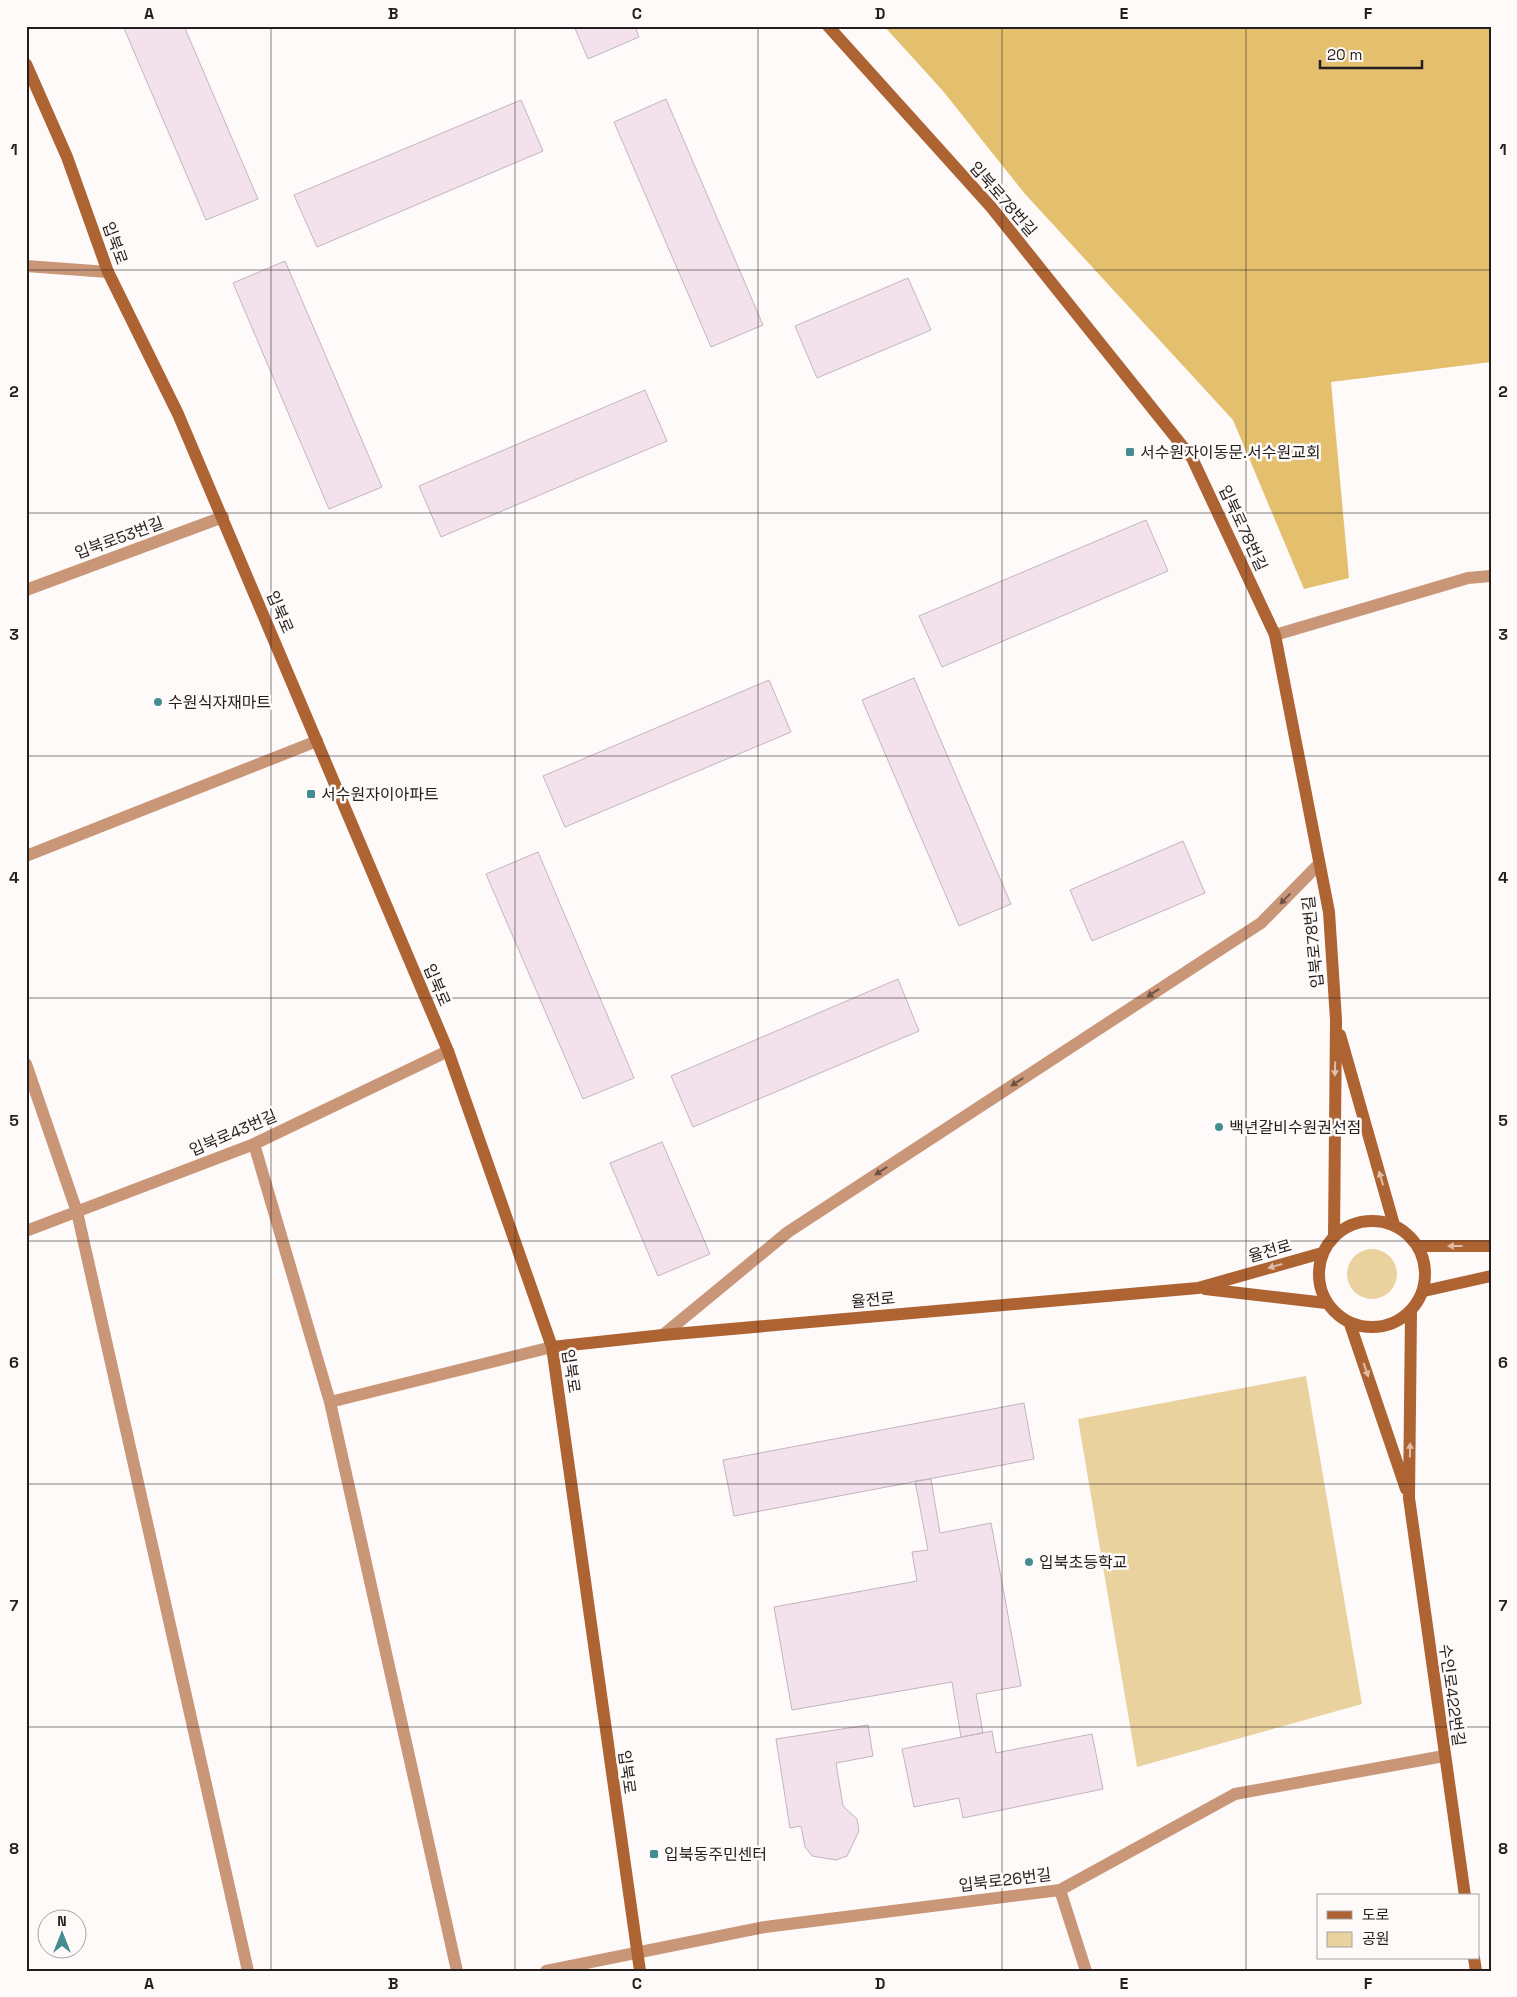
<svg xmlns="http://www.w3.org/2000/svg" width="1517" height="1997" viewBox="0 0 1517 1997" font-family="'Space Grotesk','Noto Sans KR',sans-serif">
<style>
.green{fill:#ead29f}
.forest{fill:#e4bf6d}
.building{fill:#f3e2ec;stroke:#c4b4bd}
.lines{fill:none;stroke-linecap:round;stroke-linejoin:round}
.lane{stroke:#ca9678;stroke-width:12}
.street{stroke:#ca9678;stroke-width:12}
.secondary{stroke:#ae6333;stroke-width:12}
.oneway{fill:#6f5446}
.oneway2{fill:#debeaa}
.grid{fill:none;stroke:#251e1e;stroke-width:1;stroke-opacity:0.55}
.poi-dot{fill:#458c92;stroke:#fefafa;stroke-width:2}
.labels{text-anchor:middle;dominant-baseline:central;stroke-width:5;stroke-linejoin:round;paint-order:stroke}
.street-label{font-size:16px;fill:#251e1e;stroke:#fefafa}
.poi-label{font-size:16px;fill:#251e1e;stroke:#fefafa;text-anchor:start}
.neatline{fill:none;stroke:#251e1e;stroke-width:2}
.grid-label{font-size:16px;text-anchor:middle;font-weight:bold;fill:#251e1e}
</style>
<rect width="100%" height="100%" fill="#fefafa"/>
<path class="green" d="M1347 1274a25 25 0 1 1 50 0a25 25 0 1 1-50 0Z
M1306,1376L1362,1704L1137,1767L1078,1419Z"/>
<path class="forest" d="M884,26H1491V362L1331,382L1349,578L1304,589L1233,420L1025,194L943,91Z"/>
<path class="building" d="M123,26H184L258,199L206,220Z
M574,26H635L639,37L588,59Z
M666,99L763,325L711,347L614,122Z
M521,100L543,151L317,247L294,195Z
M285,261L382,487L329,509L233,283Z
M908,278L931,330L817,378L795,326Z
M645,390L667,441L441,537L419,486Z
M1146,520L1168,571L942,667L919,616Z
M914,678L1011,904L959,926L862,700Z
M769,680L791,732L565,827L543,776Z
M1183,841L1205,893L1092,941L1070,890Z
M538,852L634,1078L583,1099L486,874Z
M898,979L919,1031L693,1127L671,1076Z
M662,1142L710,1254L658,1276L610,1163Z
M1024,1403L1034,1459L734,1516L723,1460Z
M931,1479L940,1533L991,1523L1021,1686L976,1694L983,1733L961,1737L952,1682L792,1710L774,1607L917,1581L912,1552L928,1550L915,1481Z
M868,1725L873,1756L836,1763L843,1806L857,1819L859,1831L847,1856L836,1860L812,1856L805,1847L801,1826L790,1828L776,1739Z
M992,1731L996,1753L1092,1734L1103,1789L963,1818L959,1798L914,1807L902,1749Z"/>
<g class="lines">
<path class="lane" d="M1275,635L1468,578L1491,576"/>
<path class="street" d="M26,266L108,272
M26,590L223,517
M26,856L317,741
M26,1064L77,1212L248,1971
M254,1144L330,1402L457,1971
M26,1231L254,1144L448,1051
M663,1335L788,1232L1261,923L1319,864
M330,1402L552,1347
M1060,1890L1086,1971
M546,1971L765,1927L1060,1890L1235,1794L1444,1756"/>
<path class="secondary" d="M828,26L991,207L1192,458L1275,635L1329,912L1336,1020L1334,1236
M26,64L67,157L108,272L178,414L448,1051L552,1347L640,1971
M1340,1035L1394,1225
M1319 1274a53 53 0 1 1 106 0a53 53 0 1 1-106 0Z
M1419,1246H1491
M1205,1289L1326,1303
M1424,1291L1491,1276
M1411,1312L1409,1498L1465,1896
M1350,1324L1406,1489
M552,1347L663,1335L1198,1288L1322,1253
M1474,1958L1476,1971"/>
</g>
<defs><path id="oneway-solid" d="M-6-.8H1V-3.2L6.5 0L1 3.2V.8H-6Z" transform="scale(1.25)"/></defs>
<g class="oneway">
<use href="#oneway-solid" transform="translate(1285 899) rotate(134)"/>
<use href="#oneway-solid" transform="translate(1153 993) rotate(147)"/>
<use href="#oneway-solid" transform="translate(1017 1082) rotate(147)"/>
<use href="#oneway-solid" transform="translate(881 1171) rotate(147)"/>
</g>
<g class="oneway2">
<use href="#oneway-solid" transform="translate(1335 1069) rotate(91)"/>
<use href="#oneway-solid" transform="translate(1381 1178) rotate(-106)"/>
<use href="#oneway-solid" transform="translate(1455 1246) rotate(-180)"/>
<use href="#oneway-solid" transform="translate(1275 1266) rotate(164)"/>
<use href="#oneway-solid" transform="translate(1366 1370) rotate(71)"/>
<use href="#oneway-solid" transform="translate(1410 1450) rotate(-89)"/>
</g>
<path class="grid" d="M271,26V1971M515,26V1971M758,26V1971M1002,26V1971M1246,26V1971M26,270H1491M26,513H1491M26,756H1491M26,998H1491M26,1241H1491M26,1484H1491M26,1727H1491"/>
<g class="poi-dot">
<rect x="1125" y="447" width="10" height="10" rx="2.5"/>
<circle cx="158" cy="702" r="5"/>
<rect x="306" y="789" width="10" height="10" rx="2.5"/>
<circle cx="1219" cy="1127" r="5"/>
<circle cx="1029" cy="1562" r="5"/>
<rect x="649" y="1849" width="10" height="10" rx="2.5"/>
</g>
<g class="labels">
<g class="street-label">
<text transform="translate(1003 199) rotate(49)">입북로78번길</text>
<text transform="translate(115 243) rotate(70)">입북로</text>
<text transform="translate(1243 528) rotate(65)">입북로78번길</text>
<text transform="translate(119 538) rotate(-20)">입북로53번길</text>
<text transform="translate(280 612) rotate(67)">입북로</text>
<text transform="translate(1313 942) rotate(-96)">입북로78번길</text>
<text transform="translate(437 985) rotate(67)">입북로</text>
<text transform="translate(233 1133) rotate(-23)">입북로43번길</text>
<text transform="translate(1270 1251) rotate(-16)">율전로</text>
<text transform="translate(873 1300) rotate(-5)">율전로</text>
<text transform="translate(571 1371) rotate(81)">입북로</text>
<text transform="translate(1452 1695) rotate(82)">수인로422번길</text>
<text transform="translate(627 1772) rotate(82)">입북로</text>
<text transform="translate(1005 1880) rotate(-7)">입북로26번길</text>
</g>
<g class="poi-label">
<text x="1140" y="452">서수원자이동문.서수원교회</text>
<text x="168" y="702">수원식자재마트</text>
<text x="321" y="794">서수원자이아파트</text>
<text x="1229" y="1127">백년갈비수원권선점</text>
<text x="1039" y="1562">입북초등학교</text>
<text x="664" y="1854">입북동주민센터</text>
</g>
</g>
<rect width="1517" height="1997" fill="none" stroke="#fefafa" stroke-width="55"/>
<rect x="1317" y="1894" width="162" height="65" fill="#fefafa" stroke="#a7a2a2"/>
<rect x="1327" y="1911" width="25" height="8" fill="#ae6333" stroke="#a7a2a2"/>
<text x="1362" y="1920" font-size="15" fill="#251e1e">도로</text>
<rect x="1327" y="1932" width="25" height="15" fill="#ead29f" stroke="#a7a2a2"/>
<text x="1362" y="1944" font-size="15" fill="#251e1e">공원</text>
<g transform="translate(62 1934)"><circle r="24" fill="#fefafa" stroke="#a7a2a2"/>
<path d="M0-4L9 19L0 12L-9 19Z" fill="#458c92"/>
<text y="-8" font-size="14" font-weight="bold" text-anchor="middle" fill="#251e1e">N</text>
</g>
<path d="M1320 60v8h102v-8" fill="none" stroke="#251e1e" stroke-width="2.5"/>
<text x="1327" y="60" font-size="15" fill="#251e1e" stroke="#fefafa" stroke-width="4" paint-order="stroke">20 m</text>
<rect x="28" y="28" width="1462" height="1942" class="neatline"/>
<g class="grid-label">
<text x="149" y="19">A</text>
<text x="393" y="19">B</text>
<text x="637" y="19">C</text>
<text x="880" y="19">D</text>
<text x="1124" y="19">E</text>
<text x="1368" y="19">F</text>
<text x="14" y="155">1</text>
<text x="1503" y="155">1</text>
<text x="14" y="397">2</text>
<text x="1503" y="397">2</text>
<text x="14" y="640">3</text>
<text x="1503" y="640">3</text>
<text x="14" y="883">4</text>
<text x="1503" y="883">4</text>
<text x="14" y="1126">5</text>
<text x="1503" y="1126">5</text>
<text x="14" y="1368">6</text>
<text x="1503" y="1368">6</text>
<text x="14" y="1611">7</text>
<text x="1503" y="1611">7</text>
<text x="14" y="1854">8</text>
<text x="1503" y="1854">8</text>
<text x="149" y="1989">A</text>
<text x="393" y="1989">B</text>
<text x="637" y="1989">C</text>
<text x="880" y="1989">D</text>
<text x="1124" y="1989">E</text>
<text x="1368" y="1989">F</text>
</g>
</svg>
